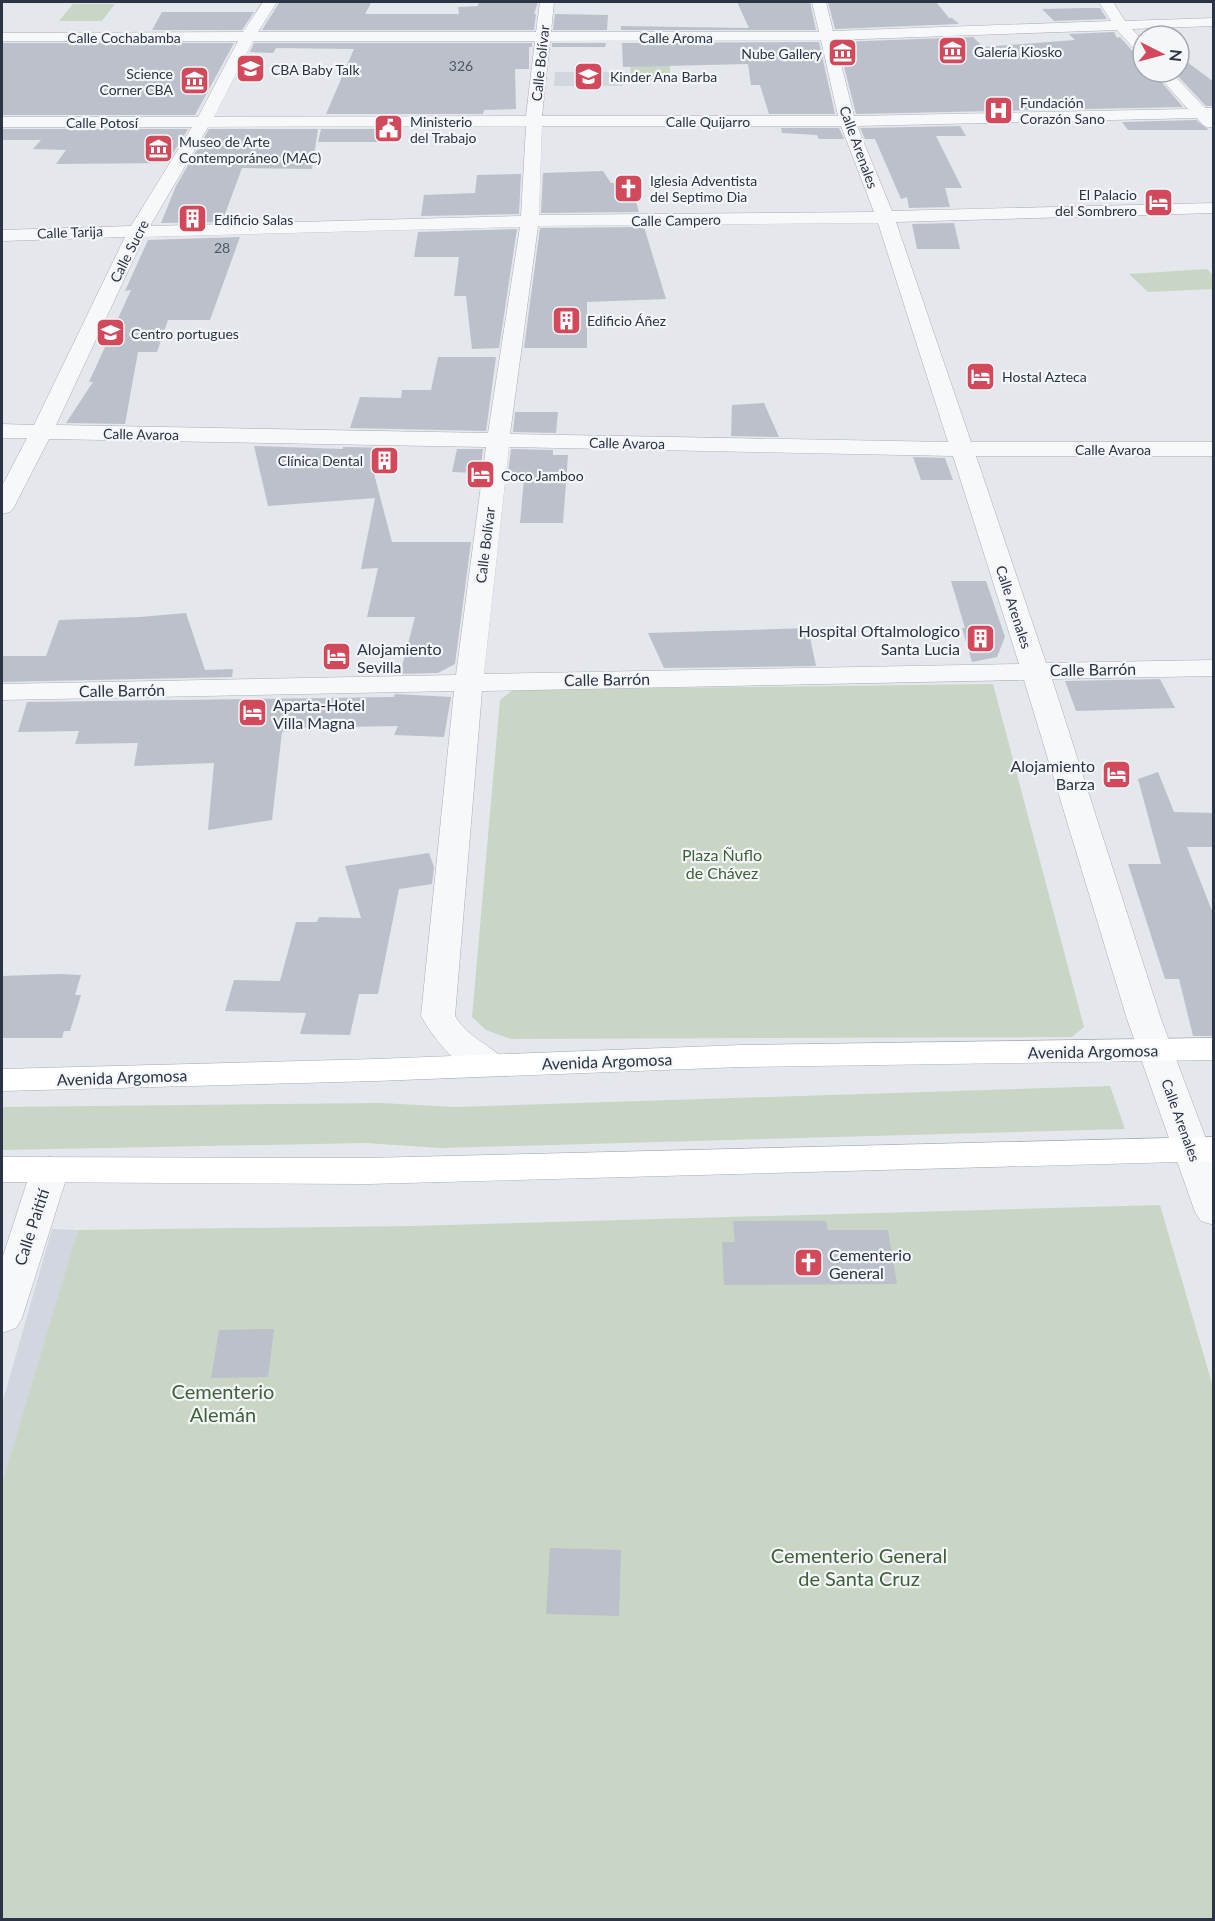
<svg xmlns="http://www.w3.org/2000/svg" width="1215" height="1921" viewBox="0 0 1215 1921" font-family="Lato,sans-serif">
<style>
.built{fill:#d2d6de}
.green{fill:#c9d6c5}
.building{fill:#bbc0ca}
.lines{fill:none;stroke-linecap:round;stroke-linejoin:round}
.minor-casing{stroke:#a9aeb7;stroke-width:1}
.major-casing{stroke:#a3abb8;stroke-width:1}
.minor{fill:#f7f8fa;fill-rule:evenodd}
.major{fill:#fff;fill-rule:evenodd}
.labels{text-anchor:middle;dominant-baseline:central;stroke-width:4.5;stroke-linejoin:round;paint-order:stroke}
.far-street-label{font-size:14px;fill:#2b3445;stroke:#f4f6f9}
.far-poi-label{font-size:14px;fill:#2b3445;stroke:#f4f6f9;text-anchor:start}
.number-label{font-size:14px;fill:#4f5766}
.poi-label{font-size:16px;fill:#2b3445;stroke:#f4f6f9;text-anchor:start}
.street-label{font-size:16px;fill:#2b3445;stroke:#f4f6f9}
.park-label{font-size:16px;fill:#3f6138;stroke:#f4f6f9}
.near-park-label{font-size:20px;fill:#3f6138;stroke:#f4f6f9}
</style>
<rect width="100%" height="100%" fill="#e4e7ec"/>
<path class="built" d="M555,72H623V86H554Z
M52,1229L78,1230L2,1506V1404Z"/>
<path class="green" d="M73,4H115L102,21H59Z
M631,57L670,58V81H630Z
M1207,269L1213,275V289L1148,292L1129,274Z
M993,684L1084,1027L1072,1037L511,1039L486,1030L472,1017L500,700L513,690Z
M1110,1086L1125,1129L441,1148L365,1143L2,1150V1107L382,1103L454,1107Z
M1160,1205L1213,1387V1919L2,1920V1484L78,1230L412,1226Z"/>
<path class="building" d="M479,2H538L534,14H536L534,30H262L279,3H371L365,14H459L458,7L478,6Z
M737,2H810L816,30H621V26L749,28Z
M828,2H936L949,18H952L959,24L835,29Z
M1084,8H1100L1107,19L1054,21L1042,9Z
M162,12H254L242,30H152Z
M555,14L608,15L607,30H553Z
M1114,32L1117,38L1120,37L1136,55L1143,56V72H1153L1183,107L856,114L838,42L973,37L983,47L1075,40L1069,34Z
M819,42L835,114H769L760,85H751L748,64L623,67L622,43Z
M2,43H234L195,115H2Z
M254,43H532V47H529V69H515L516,109L484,110L483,114H326L354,49L276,48L273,53L250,52Z
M552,43H606L605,47H552Z
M1179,56L1214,82V106H1206L1174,72H1179Z
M1196,120L1209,130H1128L1122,122Z
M960,126L966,136H936L962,188H945L950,207L909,208L907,197L901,199L875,139H865L860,128Z
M781,128H839L844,139H819L817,135L782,133Z
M2,129H188L167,163L56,164L66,150L33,149L41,140H2Z
M209,129H318L312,169L242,168L222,222L161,223L176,186Z
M321,129H403L400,142H318Z
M603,171L611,183L630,182L639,212L541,213L543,173Z
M521,174L519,214L421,216L424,195L475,193L477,175Z
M954,223L960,249H917L912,224Z
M644,227L666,299L587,302V348H524L540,228Z
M517,229L499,348L472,349L466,296H454L459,257H414L418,232Z
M240,237L210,320H168L157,352H138L125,424L66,423L93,382H89L131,290L125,291L148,240Z
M438,357H496L486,431L350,428L360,397L401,398L402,390H431Z
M764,403L779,437L731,436L732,405Z
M515,412H558L556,433L513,432Z
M254,446L343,449V447L396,448L393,470H373L392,542H471L455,664L438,673L400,674L415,617H367L378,568L361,569L375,498L268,506Z
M457,449H483L480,473L452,472Z
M511,449L553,450V455H568L563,523H520L524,479H520L521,473H508Z
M913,457L945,458L953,480H921Z
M951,581H986L1005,637L997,657L972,662L962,628H965Z
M186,613L205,670L233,669L232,677L2,682V656H46L59,620L140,617Z
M808,628L816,666L664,668L648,633Z
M1160,679L1175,708L1076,711L1065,681Z
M395,694L451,697L444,737L394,735L398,726L289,728L288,731L282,732L272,820L208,830L214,763L134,766L138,743L75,744L79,731L18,732L27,702L394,697Z
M1158,772L1174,812L1214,813V847H1187L1214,916V1036H1193L1179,979H1165L1128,864H1161L1138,779Z
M429,853L434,867L432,884L399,889L378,994H359L350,1035L300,1034L306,1013L225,1011L234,980L280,981L296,922H317L319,917L361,918L345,866Z
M58,974L81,975L75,995H81L70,1031H64L62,1038H2V976Z
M733,1221H826L828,1230H888L897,1284L724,1285L722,1242H735Z
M274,1329L268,1377L211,1378L219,1330Z
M550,1548L621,1550L619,1616L546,1614Z"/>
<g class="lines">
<defs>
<path id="minor" d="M263,2H277L258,32H536L540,2H554L551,32H819L812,2H826L833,31L1111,21L1099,2H1113L1125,21L1214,18V26L1132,29L1143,41V54L1138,53L1117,30L835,40L854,116L1188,109L1155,72H1171L1205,108H1214V127C1205,129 1202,124 1197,118L857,126L892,211L1214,203V213L896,222L971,442H1214V456H976L1046,663L1214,660V676L1052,679L1161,1019L1214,1160V1225L1201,1221L1195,1212L1127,1019L1024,680L482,691L455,1016C470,1041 497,1047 510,1066L504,1074C468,1084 437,1044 421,1016L454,691L2,700V684L456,675L486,447L49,439L14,507L10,512L2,514V486L27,438H2V424L34,425L125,237L2,241V230L131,226L192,127H2V117H198L238,41H2V33L243,32ZM821,40L838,116H542L550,41ZM253,41H535L526,116L214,117ZM526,126L521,216L150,226L208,127ZM542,126H841L874,212L539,215ZM878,223L948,442L510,434L538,226ZM520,227L488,433L56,425L144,237ZM509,447L953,456L1019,664L484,674Z
M50,1157L63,1161L69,1170L22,1318L16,1328L2,1333V1259L31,1170L37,1161Z"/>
<path id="major" d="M1214,1038V1060L741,1067L376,1081L2,1091V1069L376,1059L741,1045Z
M1214,1137V1161L368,1184L2,1182V1157L368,1158Z"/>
</defs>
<use href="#minor" class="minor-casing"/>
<use href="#major" class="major-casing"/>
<use href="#minor" class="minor"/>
<use href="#major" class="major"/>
</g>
<defs>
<symbol id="museum-square" viewBox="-11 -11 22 22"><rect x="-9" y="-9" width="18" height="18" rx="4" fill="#d1495b" stroke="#f4f6f9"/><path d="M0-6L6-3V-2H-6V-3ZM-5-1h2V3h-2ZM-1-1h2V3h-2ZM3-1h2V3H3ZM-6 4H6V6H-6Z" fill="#fff"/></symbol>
<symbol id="university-square" viewBox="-11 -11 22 22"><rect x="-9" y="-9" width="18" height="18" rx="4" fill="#d1495b" stroke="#f4f6f9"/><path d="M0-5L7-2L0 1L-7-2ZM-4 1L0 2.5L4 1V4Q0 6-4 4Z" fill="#fff"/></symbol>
<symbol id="school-square" viewBox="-11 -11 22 22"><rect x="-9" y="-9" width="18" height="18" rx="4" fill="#d1495b" stroke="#f4f6f9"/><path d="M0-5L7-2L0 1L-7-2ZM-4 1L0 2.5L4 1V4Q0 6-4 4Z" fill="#fff"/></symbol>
<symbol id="hospital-square" viewBox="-11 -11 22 22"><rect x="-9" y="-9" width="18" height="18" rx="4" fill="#d1495b" stroke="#f4f6f9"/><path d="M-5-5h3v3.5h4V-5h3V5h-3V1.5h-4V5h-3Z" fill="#fff"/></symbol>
<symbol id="civic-square" viewBox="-11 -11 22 22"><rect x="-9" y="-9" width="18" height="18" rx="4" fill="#d1495b" stroke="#f4f6f9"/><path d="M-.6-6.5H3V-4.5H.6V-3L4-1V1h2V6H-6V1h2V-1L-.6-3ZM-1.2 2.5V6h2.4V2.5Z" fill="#fff"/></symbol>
<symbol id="church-square" viewBox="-11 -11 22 22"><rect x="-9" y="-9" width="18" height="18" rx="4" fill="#d1495b" stroke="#f4f6f9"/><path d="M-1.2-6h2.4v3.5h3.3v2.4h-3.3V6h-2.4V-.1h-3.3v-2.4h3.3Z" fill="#fff"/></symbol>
<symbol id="hotel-square" viewBox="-11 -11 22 22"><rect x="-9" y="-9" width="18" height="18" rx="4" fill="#d1495b" stroke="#f4f6f9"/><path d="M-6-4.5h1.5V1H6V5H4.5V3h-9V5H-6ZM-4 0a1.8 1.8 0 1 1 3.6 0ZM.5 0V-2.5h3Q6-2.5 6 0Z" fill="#fff"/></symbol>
<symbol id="building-square" viewBox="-11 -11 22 22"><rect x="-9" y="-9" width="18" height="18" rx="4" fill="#d1495b" stroke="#f4f6f9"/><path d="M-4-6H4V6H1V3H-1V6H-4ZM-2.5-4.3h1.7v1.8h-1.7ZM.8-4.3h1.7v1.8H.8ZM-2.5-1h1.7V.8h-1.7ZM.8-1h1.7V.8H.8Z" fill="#fff"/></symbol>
</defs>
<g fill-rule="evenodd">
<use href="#museum-square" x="936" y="34" width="33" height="33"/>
<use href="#museum-square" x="826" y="36" width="33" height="33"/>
<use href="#university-square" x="234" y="52" width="33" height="33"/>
<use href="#school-square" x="572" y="60" width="33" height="33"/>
<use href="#museum-square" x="178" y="64" width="33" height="33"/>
<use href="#hospital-square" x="982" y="94" width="33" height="33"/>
<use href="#civic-square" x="372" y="112" width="33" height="33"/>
<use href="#museum-square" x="142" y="132" width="33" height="33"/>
<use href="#church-square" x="612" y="172" width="33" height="33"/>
<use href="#hotel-square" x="1142" y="186" width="33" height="33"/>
<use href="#building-square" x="176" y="202" width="33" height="33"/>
<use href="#building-square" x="550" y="304" width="33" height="33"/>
<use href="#school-square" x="94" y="316" width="33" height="33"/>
<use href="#hotel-square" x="964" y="360" width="33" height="33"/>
<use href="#building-square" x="368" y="444" width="33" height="33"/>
<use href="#hotel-square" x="464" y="458" width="33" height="33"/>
<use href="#building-square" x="964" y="622" width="33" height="33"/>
<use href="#hotel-square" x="320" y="640" width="33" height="33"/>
<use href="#hotel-square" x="236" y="696" width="33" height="33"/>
<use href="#hotel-square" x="1100" y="758" width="33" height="33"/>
<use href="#church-square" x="792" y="1246" width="33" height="33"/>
</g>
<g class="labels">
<g class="far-street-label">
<text x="124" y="37">Calle Cochabamba</text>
<text x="676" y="37">Calle Aroma</text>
<text transform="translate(540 63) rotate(-84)">Calle Bolívar</text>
<text x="708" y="121">Calle Quijarro</text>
<text x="102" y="122">Calle Potosí</text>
<text transform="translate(859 147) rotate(70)">Calle Arenales</text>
<text transform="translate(676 220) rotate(-1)">Calle Campero</text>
<text transform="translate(70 232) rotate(-2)">Calle Tarija</text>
<text transform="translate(129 251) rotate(-63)">Calle Sucre</text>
<text transform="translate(141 434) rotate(1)">Calle Avaroa</text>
<text transform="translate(627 443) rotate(1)">Calle Avaroa</text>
<text x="1113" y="449">Calle Avaroa</text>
<text transform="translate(485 545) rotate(-83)">Calle Bolívar</text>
<text transform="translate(1014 607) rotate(72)">Calle Arenales</text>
<text transform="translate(1181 1120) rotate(70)">Calle Arenales</text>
</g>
<g class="far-poi-label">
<text x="974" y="51">Galería Kiosko</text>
<text x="822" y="53" text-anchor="end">Nube Gallery</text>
<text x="271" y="69">CBA Baby Talk</text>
<text x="173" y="73" text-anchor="end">Science<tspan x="173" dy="16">Corner CBA</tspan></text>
<text x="610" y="76">Kinder Ana Barba</text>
<text x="1020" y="102">Fundación<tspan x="1020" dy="16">Corazón Sano</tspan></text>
<text x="410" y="121">Ministerio<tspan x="410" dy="16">del Trabajo</tspan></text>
<text x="179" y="141">Museo de Arte<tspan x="179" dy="16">Contemporáneo (MAC)</tspan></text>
<text x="650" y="180">Iglesia Adventista<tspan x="650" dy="16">del Septimo Dia</tspan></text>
<text x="1137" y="194" text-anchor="end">El Palacio<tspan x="1137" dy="16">del Sombrero</tspan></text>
<text x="214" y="219">Edificio Salas</text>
<text x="587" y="320">Edificio Áñez</text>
<text x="131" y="333">Centro portugues</text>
<text x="1002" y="376">Hostal Azteca</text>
<text x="363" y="460" text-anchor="end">Clínica Dental</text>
<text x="501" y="475">Coco Jamboo</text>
</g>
<g class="number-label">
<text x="461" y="65">326</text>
<text x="222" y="247">28</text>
</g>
<g class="poi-label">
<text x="960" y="630" text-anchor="end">Hospital Oftalmologico<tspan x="960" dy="18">Santa Lucia</tspan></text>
<text x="357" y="648">Alojamiento<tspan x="357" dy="18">Sevilla</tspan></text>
<text x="273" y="704">Aparta-Hotel<tspan x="273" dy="18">Villa Magna</tspan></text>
<text x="1095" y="765" text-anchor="end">Alojamiento<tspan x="1095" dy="18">Barza</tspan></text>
<text x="829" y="1254">Cementerio<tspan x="829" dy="18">General</tspan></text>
</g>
<g class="street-label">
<text transform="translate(1093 669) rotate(-1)">Calle Barrón</text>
<text transform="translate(607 679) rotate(-1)">Calle Barrón</text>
<text transform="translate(122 690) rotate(-1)">Calle Barrón</text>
<text transform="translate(1093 1051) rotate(-1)">Avenida Argomosa</text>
<text transform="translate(607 1061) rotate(-2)">Avenida Argomosa</text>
<text transform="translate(122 1077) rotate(-2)">Avenida Argomosa</text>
<text transform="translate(31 1227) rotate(-72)">Calle Paitití</text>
</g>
<g class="park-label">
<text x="722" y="854">Plaza Ñuflo<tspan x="722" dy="18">de Chávez</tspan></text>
</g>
<g class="near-park-label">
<text x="223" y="1391">Cementerio<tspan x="223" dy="23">Alemán</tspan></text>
<text x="859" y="1555">Cementerio General<tspan x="859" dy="23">de Santa Cruz</tspan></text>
</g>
</g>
<rect width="1215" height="1921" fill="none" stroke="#2b3445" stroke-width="6"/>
<g transform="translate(1161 54) rotate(96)"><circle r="28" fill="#f4f6f9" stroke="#a4a8b1" stroke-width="1.5"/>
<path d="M0-4.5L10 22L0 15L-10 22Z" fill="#d1495b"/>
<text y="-9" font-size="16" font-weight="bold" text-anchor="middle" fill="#2b3445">N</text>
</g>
</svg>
